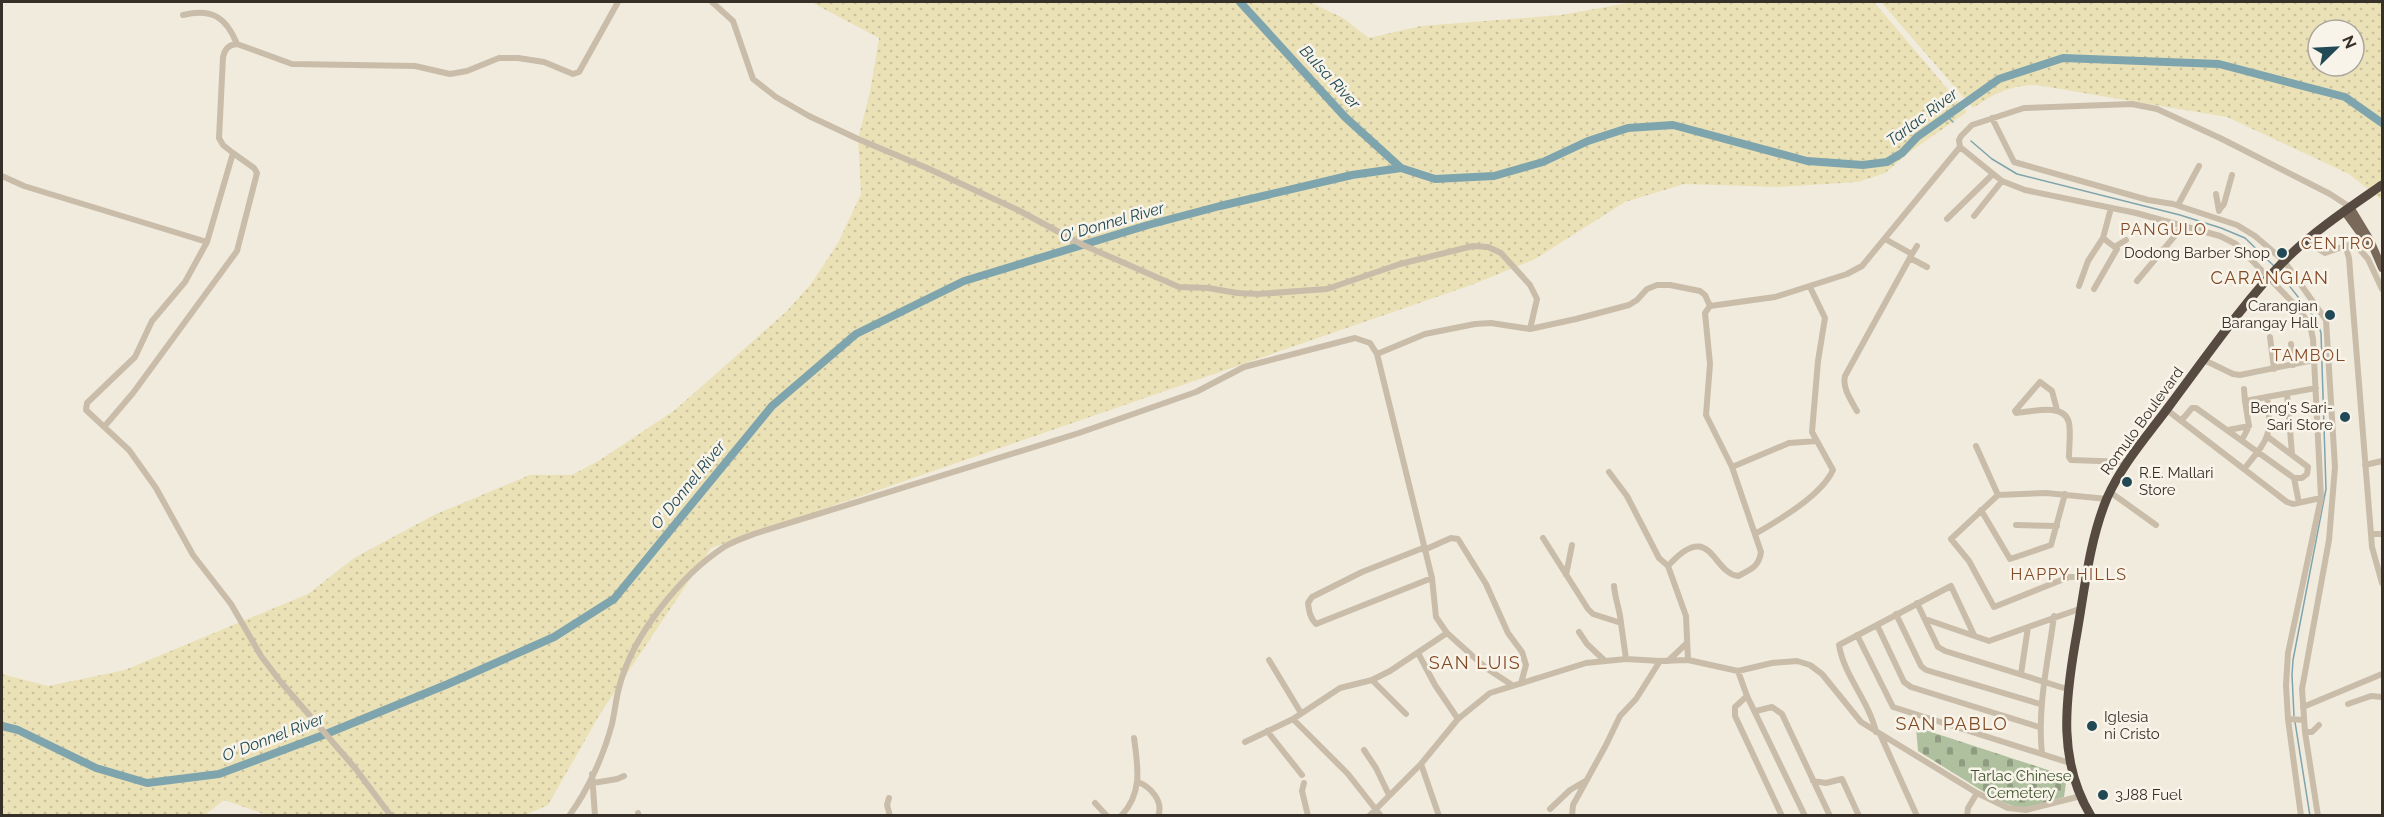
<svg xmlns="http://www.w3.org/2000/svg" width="2384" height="817" viewBox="0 0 2384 817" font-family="Raleway,sans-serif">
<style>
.sand{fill:url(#sand-dots);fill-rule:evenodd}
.cemetery{fill:url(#cemetery-stones)}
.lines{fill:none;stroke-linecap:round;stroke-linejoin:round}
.stream{stroke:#7ea4ad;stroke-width:1.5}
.river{stroke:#7ea4ad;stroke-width:8}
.minor{stroke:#c9bdaa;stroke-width:6}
.major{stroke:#78695b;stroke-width:8}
.highway{stroke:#574b41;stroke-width:9}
.poi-dot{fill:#214a56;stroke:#f9f4ea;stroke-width:2}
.labels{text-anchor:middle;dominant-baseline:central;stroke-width:5;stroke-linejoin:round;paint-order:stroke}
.poi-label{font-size:15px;fill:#373029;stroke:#f9f4ea;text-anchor:end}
.street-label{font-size:15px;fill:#373029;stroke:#f9f4ea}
.park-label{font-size:15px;fill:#40542e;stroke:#f9f4ea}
.water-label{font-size:16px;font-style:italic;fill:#214a56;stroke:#f9f4ea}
.neighbourhood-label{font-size:16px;letter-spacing:1.5px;fill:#824a26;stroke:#f9f4ea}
.quarter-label{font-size:18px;letter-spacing:1.5px;fill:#824a26;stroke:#f9f4ea}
</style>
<defs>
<pattern id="sand-dots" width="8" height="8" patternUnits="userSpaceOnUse" patternTransform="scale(1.5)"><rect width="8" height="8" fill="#ebe1b6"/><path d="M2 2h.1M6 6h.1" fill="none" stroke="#cac19c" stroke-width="1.8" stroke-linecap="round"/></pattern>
<pattern id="cemetery-stones" width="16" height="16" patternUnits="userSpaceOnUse" patternTransform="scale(1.5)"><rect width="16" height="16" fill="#afc09e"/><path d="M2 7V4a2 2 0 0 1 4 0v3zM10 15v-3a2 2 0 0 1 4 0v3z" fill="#8f9c81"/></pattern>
</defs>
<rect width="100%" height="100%" fill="#f1ebde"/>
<path class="sand" d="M811,2H1310L1343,18L1369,38L1421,26L1561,15L1634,2H1874L1967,112L1911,151L1885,173L1858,182L1778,187L1684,184L1625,202L1535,259L1474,284L711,548L600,714L548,805L525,815L270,816L224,800L205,815H2V674L48,686L125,670L308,594L354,558L434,515L530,475H572L600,460L675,410L787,311L811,284L838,243L861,194L858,139L870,92L879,38Z
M1881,2H2382V200L2349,174L2227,117L2036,85C2008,86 1996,93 1973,108ZM2318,30H2354V66H2318Z"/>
<path class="cemetery" d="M1916,727L2060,774L2066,783L2064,797L2023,809L2010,805L1997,800L1918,751Z"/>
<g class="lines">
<path class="stream" d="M1947,116L1953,122
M1971,141L1992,159L2017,174L2180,215L2221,228L2245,238L2274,266
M2280,274L2317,321L2321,333L2326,489L2293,660L2292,675L2294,716
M2295,722L2310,816"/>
<path class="river" d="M1240,2L1345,117L1401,168
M2,726L18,730L96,768L147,783L219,774L326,734L448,684L554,637L614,599L772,406L856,334L964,281L1148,225L1220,206L1352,175L1401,168L1435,179L1494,176L1543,162L1588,141L1628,128L1673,125L1807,161L1863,165L1887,162L1902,153L1917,137L1999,79L2063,58L2219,64L2345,97L2382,123"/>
<path class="minor" d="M712,2L733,21L753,79L776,97L809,116L858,139L927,168L1018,210L1083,245L1179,287L1208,288L1237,293L1258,294L1327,289L1400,264L1473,246L1488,247L1501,253L1530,285L1537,299L1530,329
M183,15C212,8 226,17 237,44
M1992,118L2014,162L2148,200L2173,204L2237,225L2255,236L2284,261L2326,320L2335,467L2329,540L2302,689L2305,732L2318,816
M1960,147L2002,181L2025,190L2136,213L2220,236L2236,244L2298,308L2310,325L2313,339L2321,498L2288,653L2286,685L2288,719L2301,816
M2,176L24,186L207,242L233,153L223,145L219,138L223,57C225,49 228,45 237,44L292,64L415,66L450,74L467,71L499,58H518L544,62L573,74L579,72L618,2
M2216,194L2219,211
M2178,205L2199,166
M2219,210L2224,204L2232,175
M1974,216L2002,181
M1947,219L1993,174
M2305,241L2325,253L2354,243L2368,259L2382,289
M207,242L185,282L152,321L135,357L87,403L86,410L129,450L156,488L193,555L231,604L261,656L280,681L355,768L391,816
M2116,246L2126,240
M2346,248L2349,258L2372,547L2382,583
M1912,254L1917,246
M1910,258L1927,267
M2137,281L2183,226
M2079,286L2088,261L2103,238L2111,208
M2094,289L2117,249L2103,238
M2270,337L2274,369
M2291,344L2293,365
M1377,354L1425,334L1475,324L1491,323L1530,329L1576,319L1629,305L1637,300L1647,289L1657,285H1670L1700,291L1705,295L1710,306
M2204,360L2233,374L2240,375L2314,360
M2244,389L2245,401
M2287,394L2292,454
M2057,410L2052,391L2040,382L2015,411L2016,413C2030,412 2065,402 2069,423C2071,433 2069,446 2069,457L2071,460L2128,462
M2167,410L2287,502L2293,504L2321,498
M1857,411C1851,400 1842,388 1845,376L1912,254L1885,239
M2181,421L2192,408H2196L2294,478H2302L2307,474L2308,467L2268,437
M104,427L133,393L237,251L257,173L254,168L233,153
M2228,430L2249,426
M2242,440L2249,426L2245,401L2316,388
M1976,446L1998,495
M2365,465L2382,461
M1732,467L1789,443L1817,441
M2244,469C2268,439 2273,436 2267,397
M1609,472L1627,496L1659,558L1668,566
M2294,478L2299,503
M2110,492L2156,525
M1981,510L2010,559L2051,545L2065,494
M2016,525L2057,526
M1755,534C1779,520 1821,496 1833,470L1812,432L1818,361L1825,318L1810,287
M2371,534H2382
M1543,538L1588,609L1593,614L1621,623L1626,659
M1423,548L1362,572L1312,597L1308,603C1309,611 1310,618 1316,624L1432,578
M1424,550L1451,538L1458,539L1486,584L1508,633L1522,652L1526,665L1521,683
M1566,575L1572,545
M2087,577H2069L1994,607L1969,561L1951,539L1998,495L2046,493L2107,499
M1614,586C1615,599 1620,610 1621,623
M1917,603L1938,647L1945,651L2067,689
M1896,614L1921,666L1926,670L2040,704
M1925,619L1989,641L2082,608
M1877,625L1904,682L1911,687L2039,727
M1579,632L1587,644L1604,660
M1857,635L1893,707L2070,763
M1418,653L1435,685L1458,719
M1269,660L1301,713
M1688,660L1686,616L1668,566C1711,518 1712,573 1738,576C1750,570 1759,567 1761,552L1732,467L1706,415L1710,364L1705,313L1710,306L1775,297L1847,274L1862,266L1960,147L1959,140L1961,136L1972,125L2024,108L2132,104L2157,109L2220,138L2330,194L2350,207
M1668,661L1687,643
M1738,671L1747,696L1805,816
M2021,674L2028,627
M1372,680L1406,714
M1747,696L1735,707V716L1782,816
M2348,704L2371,696L2382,697
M2303,707L2382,674
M1756,711L1772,707L1782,714L1830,816
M1293,719L1348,774L1381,816
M2288,719L2304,720
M1267,731L1302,775
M1876,732C1869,701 1844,676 1839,645L1951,586L1974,635
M2305,732H2312L2319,725
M1880,734L1917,816
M1245,742L1293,719L1340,688L1372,680L1390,671L1447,633
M1364,750L1376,768L1389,795
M2042,754C2037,707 2048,662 2054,616
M1421,764L1439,816
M592,774L595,816
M1813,781L1826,783L1842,779L1859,816
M1138,782C1151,787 1164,802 1158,816
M593,783L617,779L624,776
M1304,783L1302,791L1308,816
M889,798L887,805L890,816
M1095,803L1107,816
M1550,809L1570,790L1587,780
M638,813L639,816
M569,816C588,790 604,755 612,724C615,711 616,697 620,684C634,634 680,576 724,547C734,541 746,537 757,533L1079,433L1196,392L1244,367L1355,338L1370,343L1377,354L1432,578L1436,617L1447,633L1486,668L1512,685
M1121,816C1143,793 1138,767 1134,738
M1369,816L1421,764L1458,719L1490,693L1586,663L1626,659L1660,661L1688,660L1738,671L1772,663L1797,661L1810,665L1822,674L1861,722L1977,793L2008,808L2026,810L2081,796
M1572,816L1573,805L1606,745L1620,716L1636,699L1660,661
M1967,816L1968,808L1977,793"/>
<path class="major" d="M2350,207L2370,240L2382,268
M2344,211L2366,241"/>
<path class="highway" d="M2091,816C2058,762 2065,703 2075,644C2084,596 2088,544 2107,498C2122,464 2148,435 2170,405C2206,357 2244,302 2285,260C2314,231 2349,208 2382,185"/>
</g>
<g class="poi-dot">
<circle cx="2282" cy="253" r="6"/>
<circle cx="2330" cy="315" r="6"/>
<circle cx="2345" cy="417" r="6"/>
<circle cx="2127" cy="482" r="6"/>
<circle cx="2092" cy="726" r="6"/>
<circle cx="2103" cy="795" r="6"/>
</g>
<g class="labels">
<g class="poi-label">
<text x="2270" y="253">Dodong Barber Shop</text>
<text x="2318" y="306">Carangian<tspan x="2318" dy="17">Barangay Hall</tspan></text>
<text x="2333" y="408">Beng's Sari-<tspan x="2333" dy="17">Sari Store</tspan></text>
<text x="2139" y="473" text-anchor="start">R.E. Mallari<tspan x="2139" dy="17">Store</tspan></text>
<text x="2104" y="717" text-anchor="start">Iglesia<tspan x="2104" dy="17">ni Cristo</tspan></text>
<text x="2115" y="795" text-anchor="start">3J88 Fuel</text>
</g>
<g class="street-label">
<text transform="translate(2142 421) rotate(-54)">Romulo Boulevard</text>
</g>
<g class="park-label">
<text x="2021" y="776">Tarlac Chinese<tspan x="2021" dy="17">Cemetery</tspan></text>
</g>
<g class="water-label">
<text transform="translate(1330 77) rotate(47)">Bulsa River</text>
<text transform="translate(1922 117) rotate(-37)">Tarlac River</text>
<text transform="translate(1112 222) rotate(-16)">O' Donnel River</text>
<text transform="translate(688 485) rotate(-51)">O' Donnel River</text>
<text transform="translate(273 737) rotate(-21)">O' Donnel River</text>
</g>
<g class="neighbourhood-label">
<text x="2164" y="229">PANGULO</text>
<text x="2338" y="243">CENTRO</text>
<text x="2309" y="355">TAMBOL</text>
<text x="2069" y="574">HAPPY HILLS</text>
</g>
<g class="quarter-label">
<text x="2270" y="277">CARANGIAN</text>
<text x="1475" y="662">SAN LUIS</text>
<text x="1952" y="723">SAN PABLO</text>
</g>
</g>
<rect width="2384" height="817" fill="none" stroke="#373029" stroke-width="6"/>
<g transform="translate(2336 48) rotate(66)"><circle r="28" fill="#f9f4ea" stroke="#aba69d" stroke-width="1.5"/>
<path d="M0-4.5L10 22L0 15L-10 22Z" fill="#214a56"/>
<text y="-9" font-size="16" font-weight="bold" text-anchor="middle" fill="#373029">N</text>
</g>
</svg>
